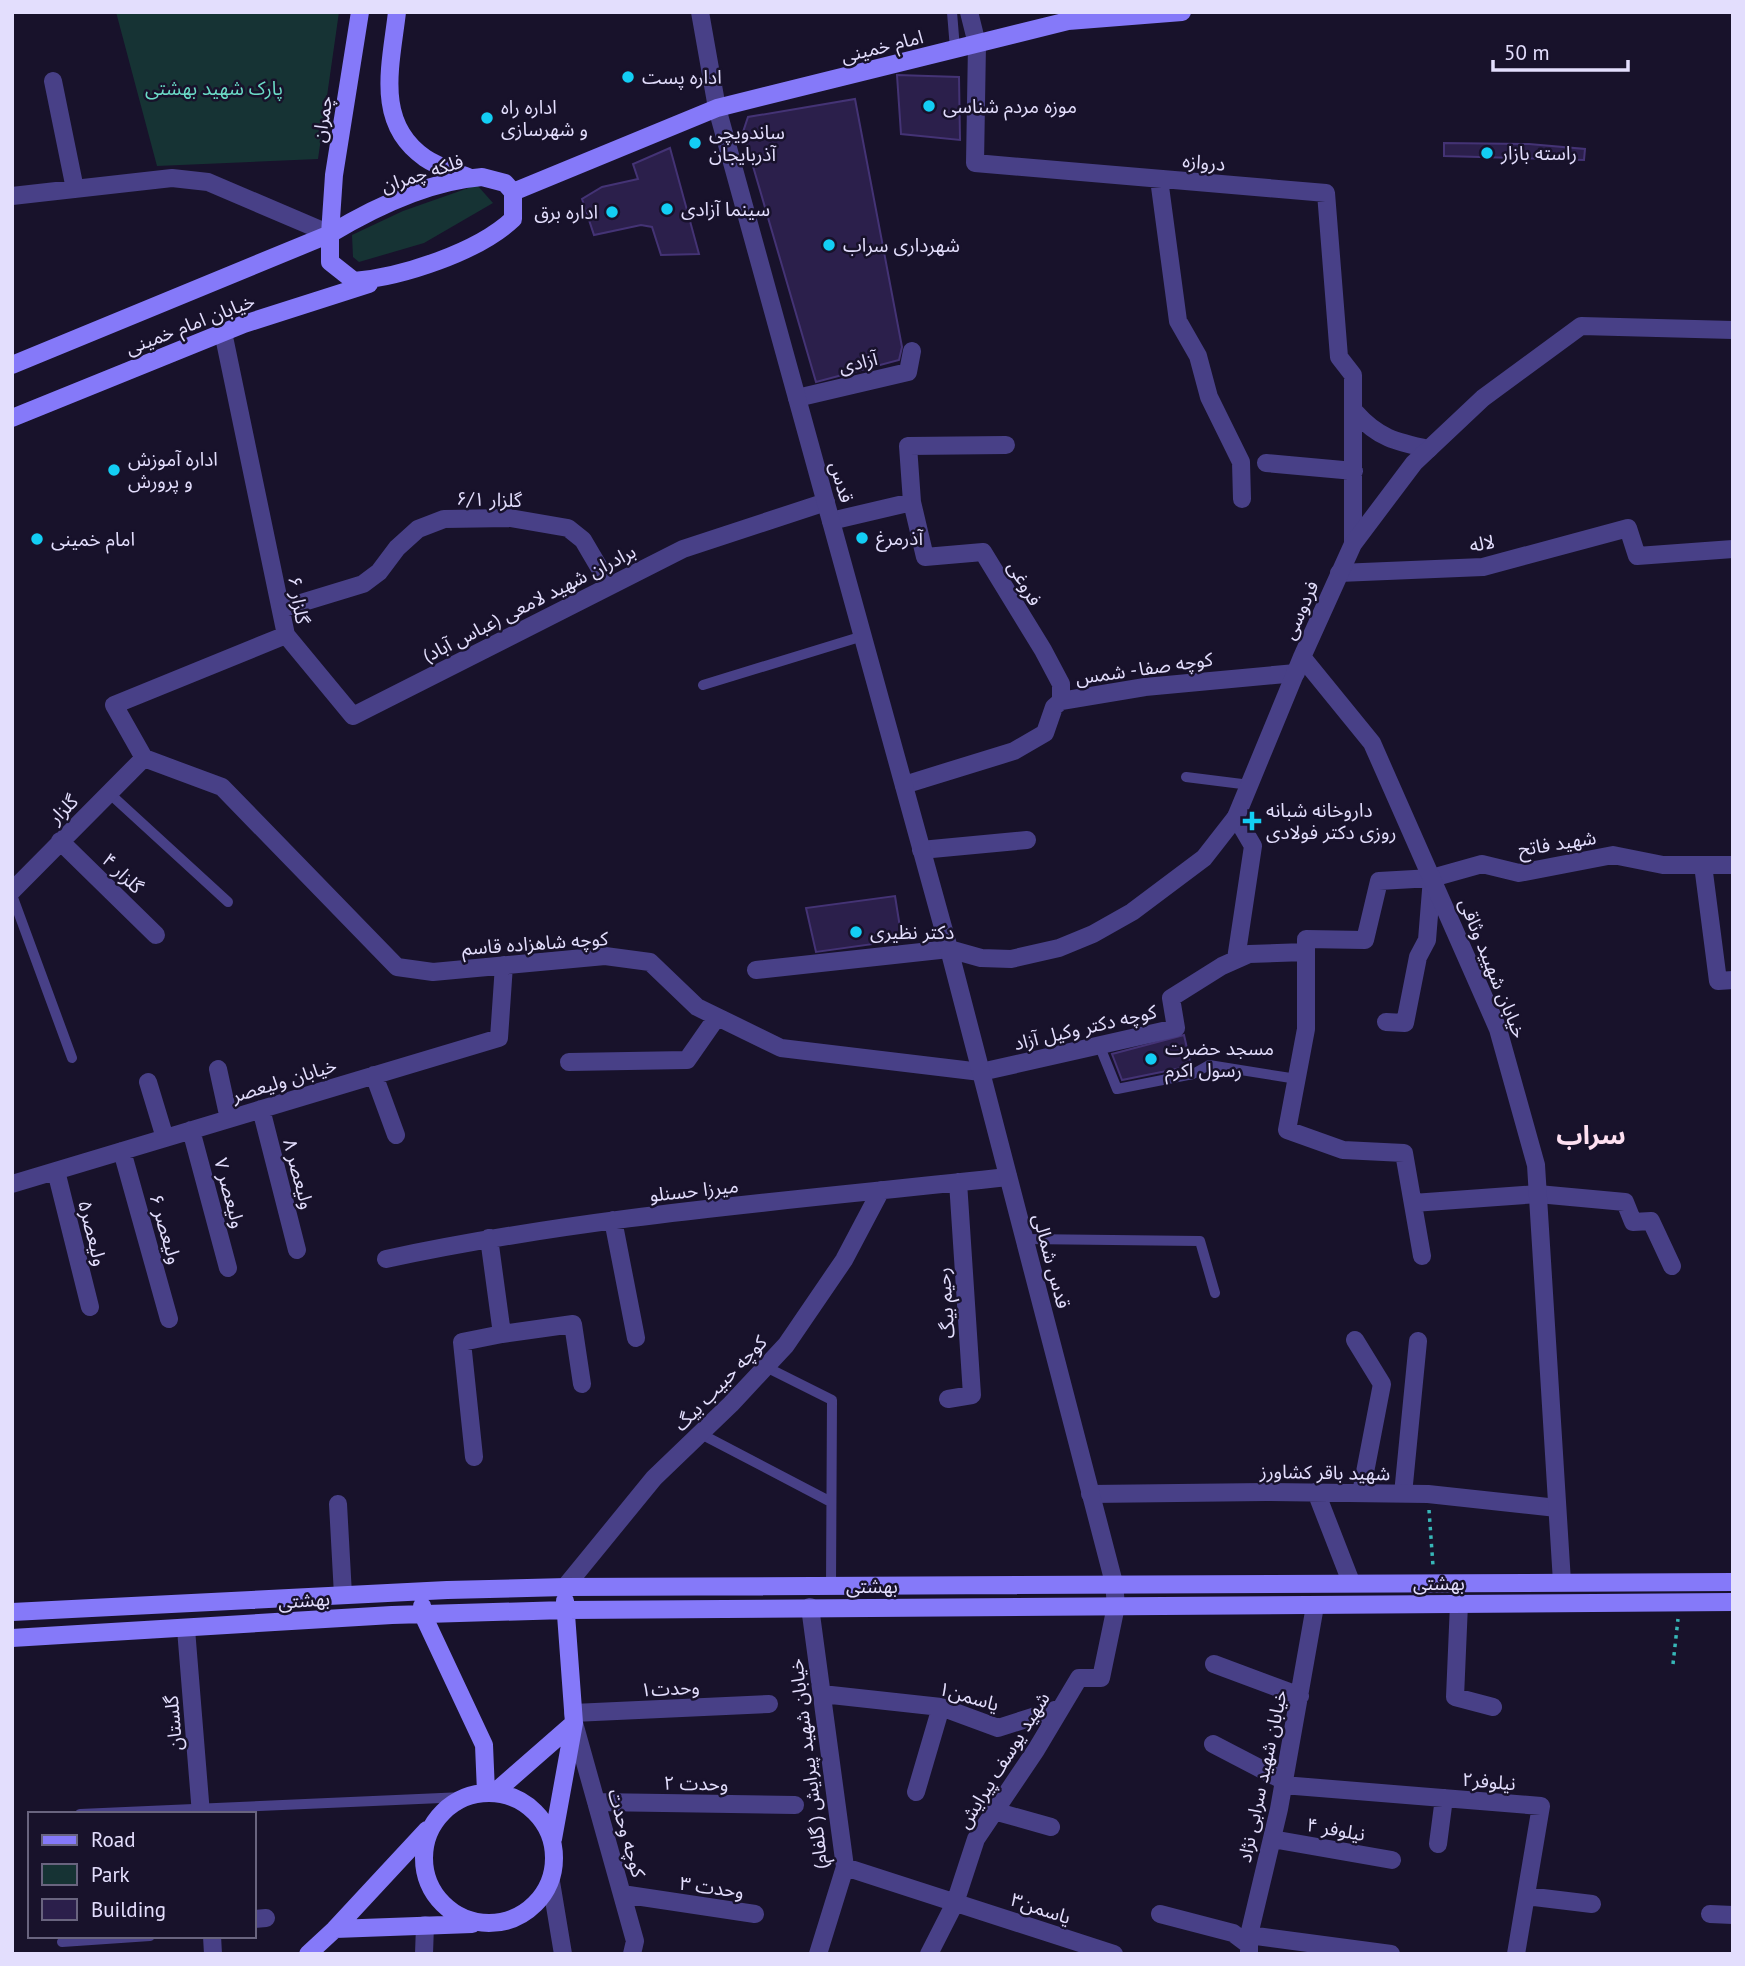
<svg xmlns="http://www.w3.org/2000/svg" width="1745" height="1966" viewBox="0 0 1745 1966" font-family="'PT Sans','Noto Sans Arabic',sans-serif">
<style>
.green{fill:#163334}
.building{fill:#2b1f4b;stroke:#443375;stroke-width:2}
.lines{fill:none;stroke-linecap:round;stroke-linejoin:round}
.path{stroke:#37b7b8;stroke-width:3.5;stroke-dasharray:3.5 5;stroke-linecap:butt}
.service{stroke:#484087;stroke-width:10}
.minor{stroke:#484087;stroke-width:18}
.tertiary{stroke:#484087;stroke-width:18}
.secondary{stroke:#8579f9;stroke-width:18}
.poi-dot{fill:#13cef4;stroke:#18122b;stroke-width:2.5}
.labels{text-anchor:middle;dominant-baseline:central;stroke-width:5;stroke-linejoin:round;paint-order:stroke}
.street-label{font-size:19px;fill:#e3defd;stroke:#18122b}
.poi-label{font-size:19px;fill:#e3defd;stroke:#18122b;text-anchor:start}
.park-label{font-size:19px;fill:#6bdcc7;stroke:#18122b}
.district-label{font-size:26px;font-weight:bold;fill:#fee0f1;stroke:#18122b}
</style>
<rect width="100%" height="100%" fill="#18122b"/>
<path class="green" d="M116,12H339L318,159L157,166Z
M477,185L493,203L424,243L359,262L353,257L352,235L403,211Z"/>
<path class="building" d="M897,75L959,77L960,140L901,134Z
M855,99L902,347L899,360L816,382L743,132L748,117Z
M1444,143L1529,144L1585,149L1584,160L1444,156Z
M670,148L699,254L661,255L652,227L641,225L594,235L582,199L602,187L638,179L633,164Z
M895,896L902,940L816,952L806,908Z
M1184,1035L1191,1066L1122,1080L1112,1054Z"/>
<g class="lines">
<path class="path" d="M1429,1510L1433,1566
M1673,1664L1678,1619"/>
<path class="service" d="M952,12L955,49
M703,685L863,636
M1186,777L1250,785
M109,793L228,902
M12,895L72,1058
M1100,1047L1117,1089L1193,1074L1209,1065L1297,1079
M1024,1239L1200,1241L1215,1293
M766,1367L832,1400L831,1585
M701,1434L831,1502
M80,1814L464,1797
M62,1942L150,1936"/>
<path class="minor" d="M969,12L977,44L975,163L1326,193L1339,357L1353,375V544
M53,81L75,189
M1159,179L1178,321L1198,356L1209,397L1241,462L1242,499
M12,196L172,178L208,182L330,234
M797,398L908,372L912,351
M1355,412C1378,438 1396,442 1429,449
M1266,463L1354,471
M912,502L908,446L1006,445
M831,521L912,502L925,557L983,552L1043,650L1061,684V701
M1339,573L1483,567L1628,528L1637,556L1733,549
M281,609L363,584L379,572L397,548L418,529L444,519L510,518L568,528L583,540L610,586
M286,635L353,716L683,549L826,502
M144,758L222,787L397,967L433,972L605,956L650,962L697,1007L781,1048L981,1072L1176,1028L1171,998L1222,966L1249,954L1306,952
M144,758L114,705L286,635L223,332
M904,785L1014,751L1045,733L1054,707L1061,701L1145,687L1296,673
M60,841L156,935
M921,850L1027,840
M1703,865L1718,981L1733,980
M12,891L144,758
M1236,959L1253,846L1236,817
M756,970L949,949
M1386,1022L1405,1023L1418,957L1427,940L1432,878
M569,1062L687,1060L717,1017
M218,1069L229,1119
M374,1075L396,1135
M148,1082L165,1138
M261,1109L297,1250
M191,1130L228,1268
M122,1151L169,1319
M56,1171L90,1307
M12,1184L499,1038L504,965
M1413,1203L1538,1194L1625,1202L1633,1222L1651,1221L1672,1266
M613,1220L636,1338
M1422,1256L1404,1153L1343,1150L1287,1130L1306,1029V939L1365,940L1379,881L1432,878L1482,864L1519,873L1613,855L1663,865H1733
M386,1259C591,1215 800,1200 1008,1177
M502,1334L573,1324L582,1384
M1355,1340L1382,1384L1361,1493
M948,1399L972,1395L958,1182
M474,1457L462,1342L502,1334L489,1238
M1316,1492L1351,1582
M1090,1494L1266,1492L1428,1494L1557,1508
M1403,1494L1418,1341
M338,1504L343,1595
M565,1587L654,1478L731,1404L786,1345L844,1260L881,1190
M1459,1604L1455,1697L1493,1707
M810,1607L845,1867L818,1954
M186,1629L201,1814
M1214,1664L1300,1696
M822,1694L941,1707L998,1728L1061,1708
M573,1713L769,1704
M574,1723L635,1941L632,1954
M1213,1744L1284,1781
M1283,1785L1541,1806L1516,1954
M916,1792L941,1707
M596,1802L795,1805
M994,1811L1051,1827
M1272,1839L1392,1860
M1438,1844L1444,1798
M845,1867L1114,1954
M622,1894L755,1914
M1526,1896L1592,1904
M1160,1914L1233,1933L1249,1945
M1710,1914L1733,1915
M254,1919L266,1918
M1249,1935L1391,1954
M212,1936L213,1954
M424,1954L425,1925
M929,1954L955,1903L976,1839L1036,1750L1079,1678H1101L1116,1606
M1249,1954V1935L1279,1809L1315,1606"/>
<path class="tertiary" d="M700,12L717,108L949,949L1114,1583L1116,1606
M1302,657L1372,743L1498,1029L1536,1165L1562,1582
M949,949L981,958L1011,959L1059,948L1093,934L1132,912L1204,858L1236,817L1302,657L1353,544L1414,463L1483,398L1581,326L1733,330
M551,1882L563,1954"/>
<path class="secondary" d="M397,12C391,65 374,123 425,158C438,167 456,172 470,178
M482,177L505,183L513,192V219C478,252 402,277 354,281L330,262V234C375,207 430,181 482,177Z
M513,192L717,108L1068,21L1182,12
M12,365L330,234L334,175L360,12
M12,418L244,324L369,284
M422,1606L423,1615L484,1745L486,1792
M12,1612L447,1590L565,1587L1733,1582
M12,1638L392,1615L566,1610L1733,1602
M424 1858a65 65 0 1 1 130 0a65 65 0 1 1-130 0Z
M494,1793L574,1723
M553,1839L574,1723L565,1601
M335,1929L472,1924
M308,1954L335,1929L427,1830"/>
</g>
<g class="poi-dot">
<circle cx="628" cy="77" r="7"/>
<circle cx="929" cy="106" r="7"/>
<circle cx="487" cy="118" r="7"/>
<circle cx="695" cy="143" r="7"/>
<circle cx="1487" cy="153" r="7"/>
<circle cx="667" cy="209" r="7"/>
<circle cx="612" cy="212" r="7"/>
<circle cx="829" cy="245" r="7"/>
<circle cx="114" cy="470" r="7"/>
<circle cx="862" cy="538" r="7"/>
<circle cx="37" cy="539" r="7"/>
<path d="M1248.5 810.5h7v7h7v7h-7v7h-7v-7h-7v-7h7z"/>
<circle cx="856" cy="932" r="7"/>
<circle cx="1151" cy="1059" r="7"/>
</g>
<g class="labels">
<g class="street-label">
<text transform="translate(882 46) rotate(-14)">امام خمینی</text>
<text transform="translate(322 119) rotate(-81)">چمران</text>
<text transform="translate(1204 162) rotate(5)">دروازه</text>
<text transform="translate(422 173) rotate(-18)">فلکه چمران</text>
<text transform="translate(190 324) rotate(-21)">خیابان امام خمینی</text>
<text transform="translate(858 362) rotate(-13)">آزادی</text>
<text transform="translate(842 482) rotate(74)">قدس</text>
<text transform="translate(489 499) rotate(2)">گلزار ۶/۱</text>
<text transform="translate(1482 543) rotate(-10)">لاله</text>
<text transform="translate(1025 583) rotate(60)">فروغی</text>
<text transform="translate(299 600) rotate(80)">گلزار ۶</text>
<text transform="translate(529 603) rotate(-27)">برادران شهید لامعی (عباس آباد)</text>
<text transform="translate(1300 610) rotate(-66)">فردوسی</text>
<text transform="translate(1144 668) rotate(-8)">کوچه صفا - شمس</text>
<text transform="translate(63 809) rotate(-45)">گلزار</text>
<text transform="translate(1557 843) rotate(-9)">شهید فاتح</text>
<text transform="translate(123 873) rotate(44)">گلزار ۴</text>
<text transform="translate(535 943) rotate(-4)">کوچه شاهزاده قاسم</text>
<text transform="translate(1493 968) rotate(68)">خیابان شهیید وثاقی</text>
<text transform="translate(1085 1027) rotate(-13)">کوچه دکتر وکیل آزاد</text>
<text transform="translate(284 1080) rotate(-17)">خیابان ولیعصر</text>
<text transform="translate(299 1174) rotate(75)">ولیعصر ۸</text>
<text transform="translate(694 1190) rotate(-6)">میرزا حسنلو</text>
<text transform="translate(230 1193) rotate(75)">ولیعصر ۷</text>
<text transform="translate(166 1229) rotate(74)">ولیعصر ۶</text>
<text transform="translate(93 1233) rotate(76)">ولیعصر۵</text>
<text transform="translate(1052 1261) rotate(75)">قدس شمالی</text>
<text transform="translate(945 1303) rotate(-94)">رحیم بیگ</text>
<text transform="translate(720 1383) rotate(-46)">کوچه حبیب بیگ</text>
<text transform="translate(1325 1472) rotate(1)">شهید باقر کشاورز</text>
<text x="1439" y="1583">بهشتی</text>
<text x="872" y="1586">بهشتی</text>
<text transform="translate(304 1600) rotate(-4)">بهشتی</text>
<text transform="translate(670 1688) rotate(-3)">وحدت۱</text>
<text transform="translate(969 1696) rotate(16)">یاسمن۱</text>
<text transform="translate(173 1723) rotate(-95)">گلستان</text>
<text transform="translate(1003 1760) rotate(-58)">شهید یوسف پیرایش</text>
<text transform="translate(808 1764) rotate(-97)">خیابان شهید پیرایش ( گلفام)</text>
<text transform="translate(1262 1776) rotate(-78)">خیابان شهید سرابی نژاد</text>
<text transform="translate(1489 1781) rotate(5)">نیلوفر۲</text>
<text transform="translate(696 1783) rotate(1)">وحدت ۲</text>
<text transform="translate(1336 1829) rotate(10)">نیلوفر ۴</text>
<text transform="translate(627 1833) rotate(74)">کوچه وحدت</text>
<text transform="translate(712 1887) rotate(8)">وحدت ۳</text>
<text transform="translate(1041 1908) rotate(18)">یاسمن۳</text>
</g>
<g class="poi-label">
<text x="642" y="77">اداره پست</text>
<text x="943" y="106">موزه مردم شناسی</text>
<text x="501" y="107">اداره راه<tspan x="501" dy="22">و شهرسازی</tspan></text>
<text x="709" y="132">ساندویچی<tspan x="709" dy="22">آذربایجان</tspan></text>
<text x="1501" y="153">راسته بازار</text>
<text x="681" y="209">سینما آزادی</text>
<text x="598" y="212" text-anchor="end">اداره برق</text>
<text x="843" y="245">شهرداری سراب</text>
<text x="128" y="459">اداره آموزش<tspan x="128" dy="22">و پرورش</tspan></text>
<text x="876" y="538">آذرمرغ</text>
<text x="51" y="539">امام خمینی</text>
<text x="1266" y="810">داروخانه شبانه<tspan x="1266" dy="22">روزی دکتر فولادی</tspan></text>
<text x="870" y="932">دکتر نظیری</text>
<text x="1165" y="1048">مسجد حضرت<tspan x="1165" dy="22">رسول اکرم</tspan></text>
</g>
<g class="park-label">
<text x="214" y="88">پارک شهید بهشتی</text>
</g>
<g class="district-label">
<text x="1591" y="1134">سراب</text>
</g>
</g>
<rect width="1745" height="1966" fill="none" stroke="#e3defd" stroke-width="28"/>
<rect x="28" y="1812" width="228" height="126" fill="#18122b" stroke="#69647f" stroke-width="2"/>
<rect x="42" y="1835" width="35" height="10" fill="#8579f9" stroke="#69647f" stroke-width="2"/>
<text x="91" y="1847" font-size="21" fill="#e3defd">Road</text>
<rect x="42" y="1864" width="35" height="21" fill="#163334" stroke="#69647f" stroke-width="2"/>
<text x="91" y="1882" font-size="21" fill="#e3defd">Park</text>
<rect x="42" y="1899" width="35" height="21" fill="#2b1f4b" stroke="#69647f" stroke-width="2"/>
<text x="91" y="1917" font-size="21" fill="#e3defd">Building</text>
<path d="M1493 60v10h135v-10" fill="none" stroke="#e3defd" stroke-width="3.5"/>
<text x="1504" y="60" font-size="21" fill="#e3defd" stroke="#18122b" stroke-width="5" paint-order="stroke">50 m</text>
</svg>
